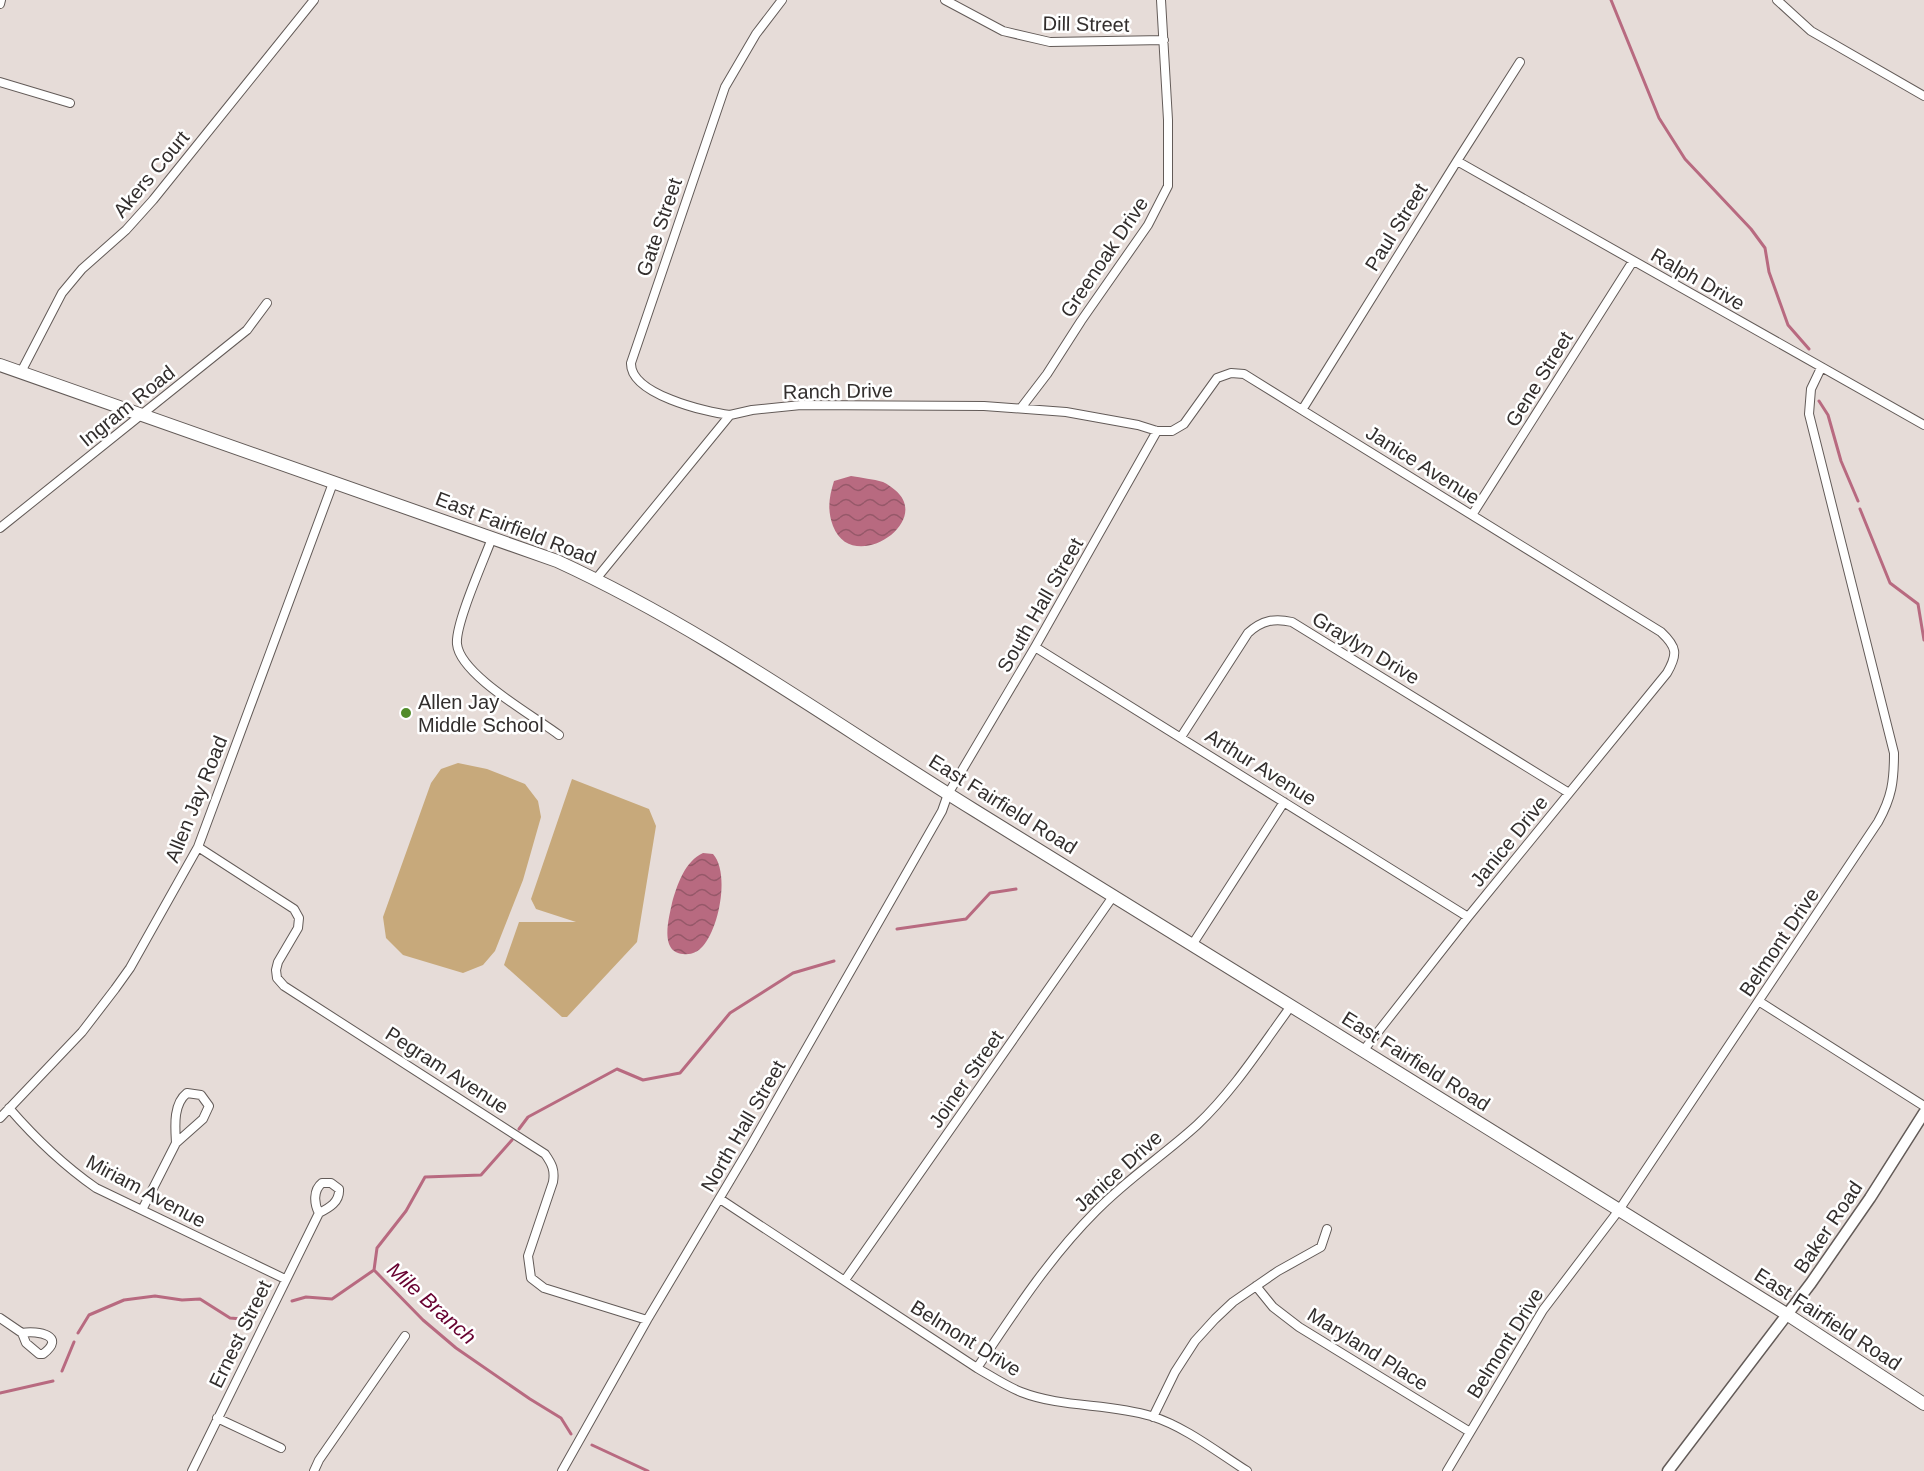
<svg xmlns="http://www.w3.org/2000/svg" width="1924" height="1471" viewBox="0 0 1924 1471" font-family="Arial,sans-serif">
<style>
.green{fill:#c7a97b}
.water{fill:url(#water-waves)}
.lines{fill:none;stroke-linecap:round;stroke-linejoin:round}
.stream{stroke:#b86a80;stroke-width:3}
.minor-casing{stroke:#635b58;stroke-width:10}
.tertiary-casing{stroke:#635b58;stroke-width:13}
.secondary-casing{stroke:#635b58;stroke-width:14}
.minor{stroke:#fff;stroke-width:8}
.tertiary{stroke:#fff;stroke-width:10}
.secondary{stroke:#fff;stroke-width:12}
.poi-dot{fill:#528c2a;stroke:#fff;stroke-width:2}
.labels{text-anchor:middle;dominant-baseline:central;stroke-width:5;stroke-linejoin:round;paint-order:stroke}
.street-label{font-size:20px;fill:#322e2d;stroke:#fff}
.poi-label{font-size:20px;fill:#322e2d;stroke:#fff;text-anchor:start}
.water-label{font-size:21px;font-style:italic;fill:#670130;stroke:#fff}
</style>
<defs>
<pattern id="water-waves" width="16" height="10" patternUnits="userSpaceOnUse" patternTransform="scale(1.5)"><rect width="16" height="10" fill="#b86a80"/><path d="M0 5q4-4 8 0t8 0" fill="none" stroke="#965869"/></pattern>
</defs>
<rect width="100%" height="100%" fill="#e6dcd8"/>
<path class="green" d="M458,763L487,769L525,784L538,801L541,817L523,880L495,951L483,965L463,973L403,955L386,938L383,917L431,783L441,769Z
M572,779L649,809L656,826L637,942L567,1017H562L504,965L519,922H576L536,909L531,899Z"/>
<path class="water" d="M851,476C862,478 873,479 883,482C888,484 891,487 895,490C934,522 852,576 833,526C827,510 829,497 834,481Z
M703,853L713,854C730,873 719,928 703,946C698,952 691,955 683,954C659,952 669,918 672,903C677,885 685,861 703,853Z"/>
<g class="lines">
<path class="stream" d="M1611,0L1659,118L1685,159L1751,229L1765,248L1769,272L1788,325L1809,349
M1819,401L1828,415L1841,461L1858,501
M1860,509L1890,583L1918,604L1924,640
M897,929L966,919L990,893L1016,889
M519,1129L528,1117L617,1069L643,1080L680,1073L730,1013L793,973L834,961
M374,1270L377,1248L406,1211L425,1177L481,1175L512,1140
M292,1301L306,1297L332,1299L374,1270L423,1320L456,1348L530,1399L561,1418L571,1434
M78,1333L89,1315L124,1300L155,1296L182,1300L200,1299L230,1318L254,1320
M62,1371L74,1342
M0,1393L53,1381
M592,1445L648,1471"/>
<defs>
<path id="minor" d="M945,0L1003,31L1050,42L1164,40
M1777,0L1811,31L1924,96
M0,4L1,0
M0,82L70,103
M1457,161L1924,425
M21,372L62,293L82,269L126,230L153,200L314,0
M1021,408L1047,374L1081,321L1148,225L1168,186V120L1161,0
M1302,410L1457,161L1520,62
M730,415C705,412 630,394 631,363L725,87L756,34L782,0
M1472,515L1633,261
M0,528L247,330L267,303
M492,538C484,560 455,624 457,644C460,675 534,716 559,735
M596,579L730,415L752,410L801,405L984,406L1066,412L1138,425L1157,431H1172L1184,424L1217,378L1231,373L1244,374L1302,410L1661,632C1677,647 1678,654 1667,673L1468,917L1363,1051
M1035,647L1468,917
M1181,737L1248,633C1262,620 1275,618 1292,622L1569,793
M198,847L294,909L299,918L298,928L278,962L276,970L277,978L284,986L545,1154C552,1164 555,1170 553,1182L528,1256L531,1278L544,1288L647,1320
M1192,945L1284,802
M1760,1002L1924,1106
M9,1108C35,1138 63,1165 96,1188L285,1279
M0,1118L82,1032L115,989L130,968L198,847L333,483
M720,1199L977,1368C991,1376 1006,1386 1021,1392C1062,1408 1109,1403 1151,1416C1186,1427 1217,1452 1247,1471
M142,1210L176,1143L203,1119L209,1106L201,1095L187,1093C173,1104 175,1126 176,1143
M845,1280L1114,895
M1256,1286L1273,1307L1299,1327L1470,1432
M0,1318L22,1333L26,1343L39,1354H43C67,1336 38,1330 22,1333
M977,1368C1013,1314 1049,1258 1096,1211C1127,1179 1164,1155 1197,1125C1234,1090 1261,1047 1291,1006
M1153,1417L1175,1372L1195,1341L1215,1319L1233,1302L1278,1271L1321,1247L1327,1229
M217,1418L281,1448
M192,1471L319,1213C329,1208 340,1202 339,1189L331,1183H322C313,1190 314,1204 319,1213
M314,1471L319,1460L405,1336
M562,1471L647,1320L750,1147L942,811L948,794L1035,647L1157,431
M1447,1471L1543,1310L1619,1210L1878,822C1892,797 1894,781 1894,753L1809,414L1811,389L1821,368"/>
<path id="tertiary" d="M1668,1471L1811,1283L1870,1198L1924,1113"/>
<path id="secondary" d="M0,365L557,561C705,629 836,725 974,810C1246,977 1517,1147 1788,1315L1924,1404"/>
</defs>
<use href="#minor" class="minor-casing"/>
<use href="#tertiary" class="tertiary-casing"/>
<use href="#secondary" class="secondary-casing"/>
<use href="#minor" class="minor"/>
<use href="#tertiary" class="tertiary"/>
<use href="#secondary" class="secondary"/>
</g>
<circle class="poi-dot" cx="406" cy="713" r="6"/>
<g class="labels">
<g class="street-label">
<text transform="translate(1086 24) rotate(1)">Dill Street</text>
<text transform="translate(151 174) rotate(-50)">Akers Court</text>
<text transform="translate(659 227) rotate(-71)">Gate Street</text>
<text transform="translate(1396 227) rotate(-58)">Paul Street</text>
<text transform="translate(1104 257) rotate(-56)">Greenoak Drive</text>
<text transform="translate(1698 279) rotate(30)">Ralph Drive</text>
<text transform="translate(1539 379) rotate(-58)">Gene Street</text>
<text transform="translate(838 391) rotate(-1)">Ranch Drive</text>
<text transform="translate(127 406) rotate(-39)">Ingram Road</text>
<text transform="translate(1423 465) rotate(32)">Janice Avenue</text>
<text transform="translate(516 528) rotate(21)">East Fairfield Road</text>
<text transform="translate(1040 605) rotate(-60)">South Hall Street</text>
<text transform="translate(1366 648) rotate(31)">Graylyn Drive</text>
<text transform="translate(1261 767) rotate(32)">Arthur Avenue</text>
<text transform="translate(196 799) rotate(-68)">Allen Jay Road</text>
<text transform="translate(1003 804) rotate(32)">East Fairfield Road</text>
<text transform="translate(1509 841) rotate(-51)">Janice Drive</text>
<text transform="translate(1779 942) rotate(-56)">Belmont Drive</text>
<text transform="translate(1416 1061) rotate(32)">East Fairfield Road</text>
<text transform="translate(447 1070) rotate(33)">Pegram Avenue</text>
<text transform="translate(966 1079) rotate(-55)">Joiner Street</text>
<text transform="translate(743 1126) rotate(-60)">North Hall Street</text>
<text transform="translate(1118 1171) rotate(-42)">Janice Drive</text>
<text transform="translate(146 1191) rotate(28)">Miriam Avenue</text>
<text transform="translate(1828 1227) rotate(-56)">Baker Road</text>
<text transform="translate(1828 1319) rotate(33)">East Fairfield Road</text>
<text transform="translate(240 1334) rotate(-64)">Ernest Street</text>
<text transform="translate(966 1338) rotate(32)">Belmont Drive</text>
<text transform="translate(1505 1343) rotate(-58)">Belmont Drive</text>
<text transform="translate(1368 1349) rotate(32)">Maryland Place</text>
</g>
<g class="poi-label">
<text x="418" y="702">Allen Jay<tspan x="418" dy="23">Middle School</tspan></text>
</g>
<g class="water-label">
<text transform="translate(432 1303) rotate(42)">Mile Branch</text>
</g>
</g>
</svg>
